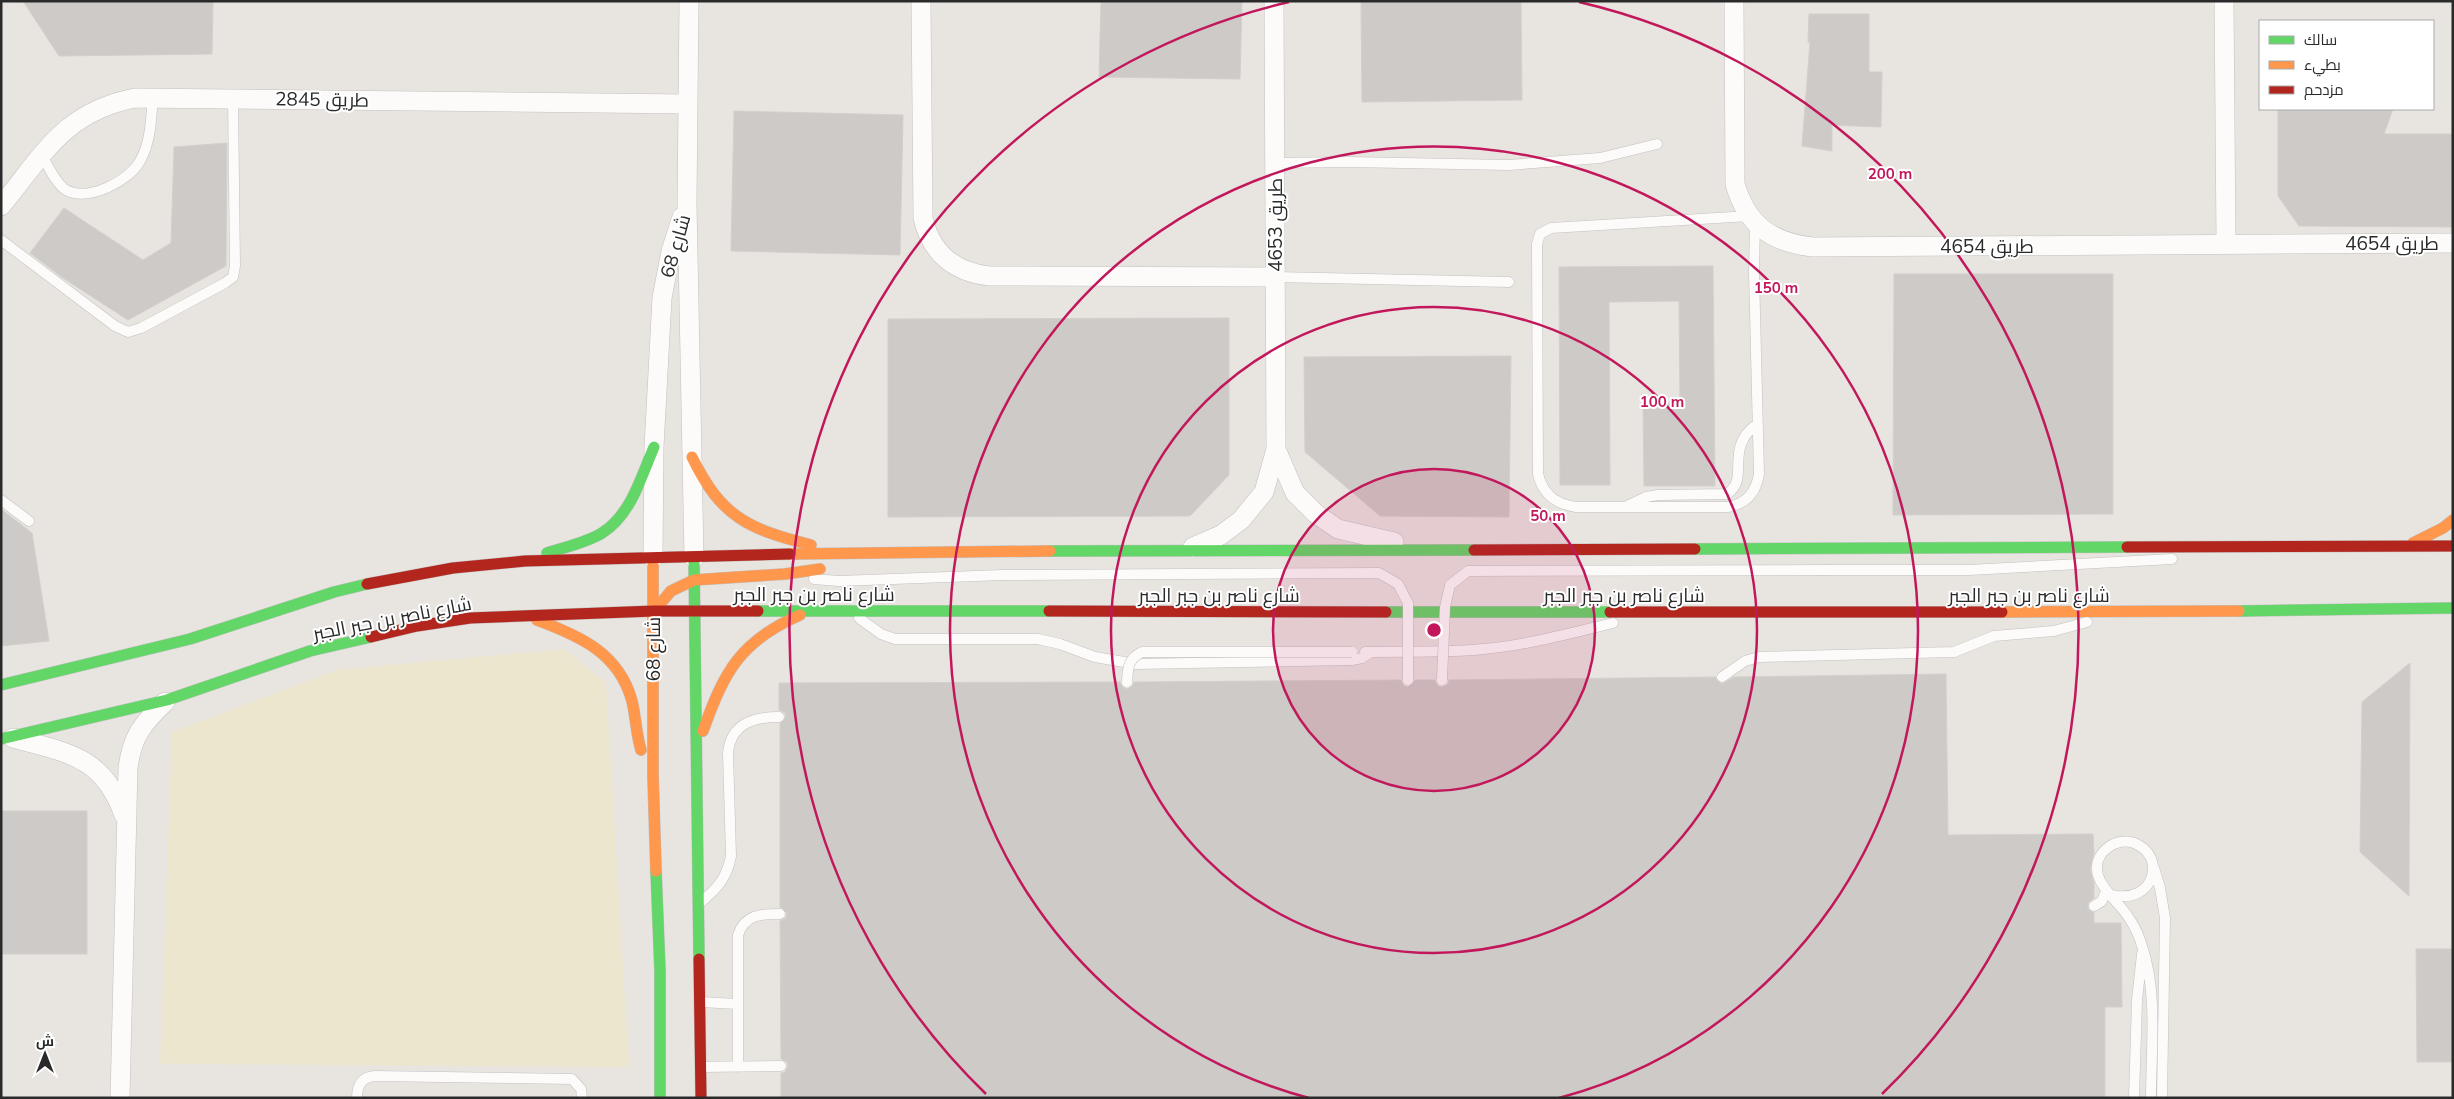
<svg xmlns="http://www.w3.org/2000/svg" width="2454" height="1099" viewBox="0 0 2454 1099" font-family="Mulish,Cairo,sans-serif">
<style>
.sand{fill:#ede6ce}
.building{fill:#cdcac7;stroke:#d3d0cc}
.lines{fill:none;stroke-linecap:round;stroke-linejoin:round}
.lane-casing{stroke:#c2c1c1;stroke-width:11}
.street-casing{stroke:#c2c1c1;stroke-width:20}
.fast-casing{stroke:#c2c1c1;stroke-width:12}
.slow-casing{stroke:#c2c1c1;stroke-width:12}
.jam-casing{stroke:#c2c1c1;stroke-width:12}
.lane{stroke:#fcfbfa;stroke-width:10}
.street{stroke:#fcfbfa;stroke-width:19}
.fast{stroke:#63d668;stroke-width:11}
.slow{stroke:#ff974d;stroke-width:11}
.jam{stroke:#b3261e;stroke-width:11}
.lane-bridge-casing{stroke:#c2c1c1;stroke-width:11;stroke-linecap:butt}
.lane-bridge{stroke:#fcfbfa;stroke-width:10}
.ring{fill:none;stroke:#c2185b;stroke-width:2.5}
.labels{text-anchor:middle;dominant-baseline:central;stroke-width:4;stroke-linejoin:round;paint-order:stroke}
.street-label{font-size:19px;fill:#2a2a2a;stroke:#fff}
.centre{fill:#c2185b;stroke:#fff;stroke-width:2.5}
.ring-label{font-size:15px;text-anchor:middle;font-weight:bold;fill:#c2185b;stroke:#fff;stroke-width:4;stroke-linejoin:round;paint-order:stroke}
</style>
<rect width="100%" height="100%" fill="#e8e4e0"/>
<path class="sand" d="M564,649L606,683L629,1067L160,1064L172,732L337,670Z"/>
<path class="building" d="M23,1H213L212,54L59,56Z
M1101,1H1242L1240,79L1099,77Z
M1361,1H1521L1522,100L1362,102Z
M1809,14H1869V72H1882L1881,127L1832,125V151L1802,146L1810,42H1808Z
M2278,109H2393L2384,134H2453V227L2299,226L2278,196Z
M734,111L903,115L900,255L731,251Z
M227,143L226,266L128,320L63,278L30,253L64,208L143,260L171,243L174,147Z
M1713,266L1715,486H1644L1643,403H1680L1679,301L1609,302L1610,485H1560L1559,267Z
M1894,274H2113V514L1893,515Z
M1229,318V475L1190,516L888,517V319Z
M1511,356L1509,517L1380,516L1305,452L1304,357Z
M1,509L32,533L49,641L1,646Z
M2410,663L2409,896L2360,852L2362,702Z
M1946,674L1948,835L2093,834L2094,854L2090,869L2094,883V898L2088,903V909L2094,913V923H2121L2122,1007H2105V1098H781V1073L785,1072L788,1066L787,1062L781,1059L780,921L786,918L787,913L780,907V724L786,717L785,713L779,710V683L1120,682L1123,687L1127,689L1132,686L1134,682L1401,680L1404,686L1408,687L1415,680H1435L1438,686L1442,687L1448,684L1449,680L1715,677L1717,681L1722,684L1734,677Z
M1,811H87V954H1Z
M2416,949H2453V1062H2417Z"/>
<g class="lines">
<defs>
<path id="lane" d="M42,155C48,166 56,184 66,190C89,202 129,181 140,161C151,142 151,118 153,97
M1275,163L1349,162L1509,165L1600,158L1657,144
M1750,216L1551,228L1540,234L1537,244L1538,474C1543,495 1556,504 1576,507H1728C1746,504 1756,493 1759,474L1754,272L1755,223
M1,240L115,326L128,332L141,328L225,283L233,277L235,266L233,98
M1275,277L1509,282
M1,500L29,521
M1627,506L1646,497L1658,495L1727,494C1751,478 1723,449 1757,424
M1825,570H1969L2172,559
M814,579L838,581L1003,575
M859,618L881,634L895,639H1038L1060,644L1095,657L1136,664L1352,660L1362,658L1371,652
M1365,652C1405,651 1445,653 1484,649C1528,645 1571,633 1613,623
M1722,677L1745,661L1759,657L1954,652L1994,636L2054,631L2087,622
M2154,868L2160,888L2165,918L2162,1098
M2112,895C2154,905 2168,856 2134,843C2117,837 2096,851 2097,869C2097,885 2118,902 2127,915C2134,925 2139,935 2142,946C2158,993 2151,1049 2151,1098
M702,901C718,888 727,877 731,856L728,753C731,723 754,717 779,717
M2094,906L2102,901L2106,891
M701,1002L737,1004
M702,1067L781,1066
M738,1067V935C745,914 761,914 780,914
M357,1098C357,1085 362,1077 375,1076L572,1079L581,1089L582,1098
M2134,1098L2137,1000L2142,954"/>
<path id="street" d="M689,1L687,204L694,558
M921,1L923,218C931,253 954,272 989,276L1275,277
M1734,1L1735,184C1747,225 1771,242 1812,247L2453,243
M2224,1L2226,244
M1,206C44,154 64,112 135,98L688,104
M1276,449L1295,493L1316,514L1338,529L1394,542
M1193,547L1221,535L1241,520L1264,492L1276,449L1274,1
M653,558L654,447L662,298L671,251L682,217
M13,738C68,753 103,756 124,815
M120,1098L128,768C132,736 143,723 165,702"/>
<path id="fast" d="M1695,549L2127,547
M1050,551L1474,550
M547,553C565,547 586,543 602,533C631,515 641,477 654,447
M694,558L699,959
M758,611H1049
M2239,611L2453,608
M1386,612H1610
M1,685L190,639L334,592L367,584
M1,739L167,700L310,651L371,637
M656,871L660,971V1098"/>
<path id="slow" d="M692,457C721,517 748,529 811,545
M2413,543L2443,528L2453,520
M790,554L1050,551
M653,558V776L656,871
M654,611L671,591L694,580L785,574L820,569
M2002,612L2239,611
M537,620C580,636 619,653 632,701C636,717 636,734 641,750
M703,731C724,672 740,641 800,615"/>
<path id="jam" d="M2127,547L2453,546
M1474,550L1695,549
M367,584L453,568L525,561L790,554
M1049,611L1386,612
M1610,612H2002
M371,637L417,626L470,618L654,611H758
M699,959L701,1098"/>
</defs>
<use href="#lane" class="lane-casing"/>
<use href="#street" class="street-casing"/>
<use href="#fast" class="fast-casing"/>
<use href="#slow" class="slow-casing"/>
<use href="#jam" class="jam-casing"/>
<use href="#lane" class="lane"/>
<use href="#street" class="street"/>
<use href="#fast" class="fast"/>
<use href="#slow" class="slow"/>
<use href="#jam" class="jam"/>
<defs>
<path id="lane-bridge" d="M1003,575L1379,573L1398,584L1408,603V680
M1442,680L1445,607L1450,585L1468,571L1825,570
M1127,682C1128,667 1128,659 1142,652H1352"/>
</defs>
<use href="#lane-bridge" class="lane-bridge-casing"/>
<use href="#lane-bridge" class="lane-bridge"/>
</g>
<circle cx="1434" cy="630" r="161" fill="#c2185b" fill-opacity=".12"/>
<g class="ring">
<circle cx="1434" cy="630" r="161"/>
<circle cx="1434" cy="630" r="323"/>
<path d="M1309 1098A484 484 0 1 1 1559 1098"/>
<path d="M986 1094A645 645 0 0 1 1289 2M1579 2A645 645 0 0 1 1882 1094"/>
</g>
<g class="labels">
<g class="street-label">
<text transform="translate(322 99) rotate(1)">طريق 2845</text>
<text transform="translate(1275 225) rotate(-90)">طريق 4653</text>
<text x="2392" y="243">طريق 4654</text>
<text transform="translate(675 246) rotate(-74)">شارع 68</text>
<text x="1987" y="246">طريق 4654</text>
<text x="814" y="594">شارع ناصر بن جبر الجبر</text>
<text x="1219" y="595">شارع ناصر بن جبر الجبر</text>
<text x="1624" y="595">شارع ناصر بن جبر الجبر</text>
<text x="2029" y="595">شارع ناصر بن جبر الجبر</text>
<text transform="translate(392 618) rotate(-11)">شارع ناصر بن جبر الجبر</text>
<text transform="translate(653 649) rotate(-90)">شارع 68</text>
</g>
</g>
<circle cx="1434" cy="630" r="8" class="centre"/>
<g class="ring-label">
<text x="1890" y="179">200 m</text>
<text x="1776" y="293">150 m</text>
<text x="1662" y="407">100 m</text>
<text x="1548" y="521">50 m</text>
</g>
<rect width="2454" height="1099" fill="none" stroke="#2a2a2a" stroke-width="5"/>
<rect x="2259" y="20" width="175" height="90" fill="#ffffff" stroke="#aaaaaa"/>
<rect x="2269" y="36" width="25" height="8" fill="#63d668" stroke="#aaaaaa"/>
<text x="2304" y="45" font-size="15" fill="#2a2a2a">سالك</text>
<rect x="2269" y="61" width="25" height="8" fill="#ff974d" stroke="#aaaaaa"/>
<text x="2304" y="70" font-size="15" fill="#2a2a2a">بطيء</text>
<rect x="2269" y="86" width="25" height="8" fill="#b3261e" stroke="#aaaaaa"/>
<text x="2304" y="95" font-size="15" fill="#2a2a2a">مزدحم</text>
<g transform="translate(45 1054)" stroke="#ffffff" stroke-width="4" paint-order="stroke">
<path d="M0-4L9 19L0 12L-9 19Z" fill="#2a2a2a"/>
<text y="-8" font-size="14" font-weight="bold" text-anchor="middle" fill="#2a2a2a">ش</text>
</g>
</svg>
